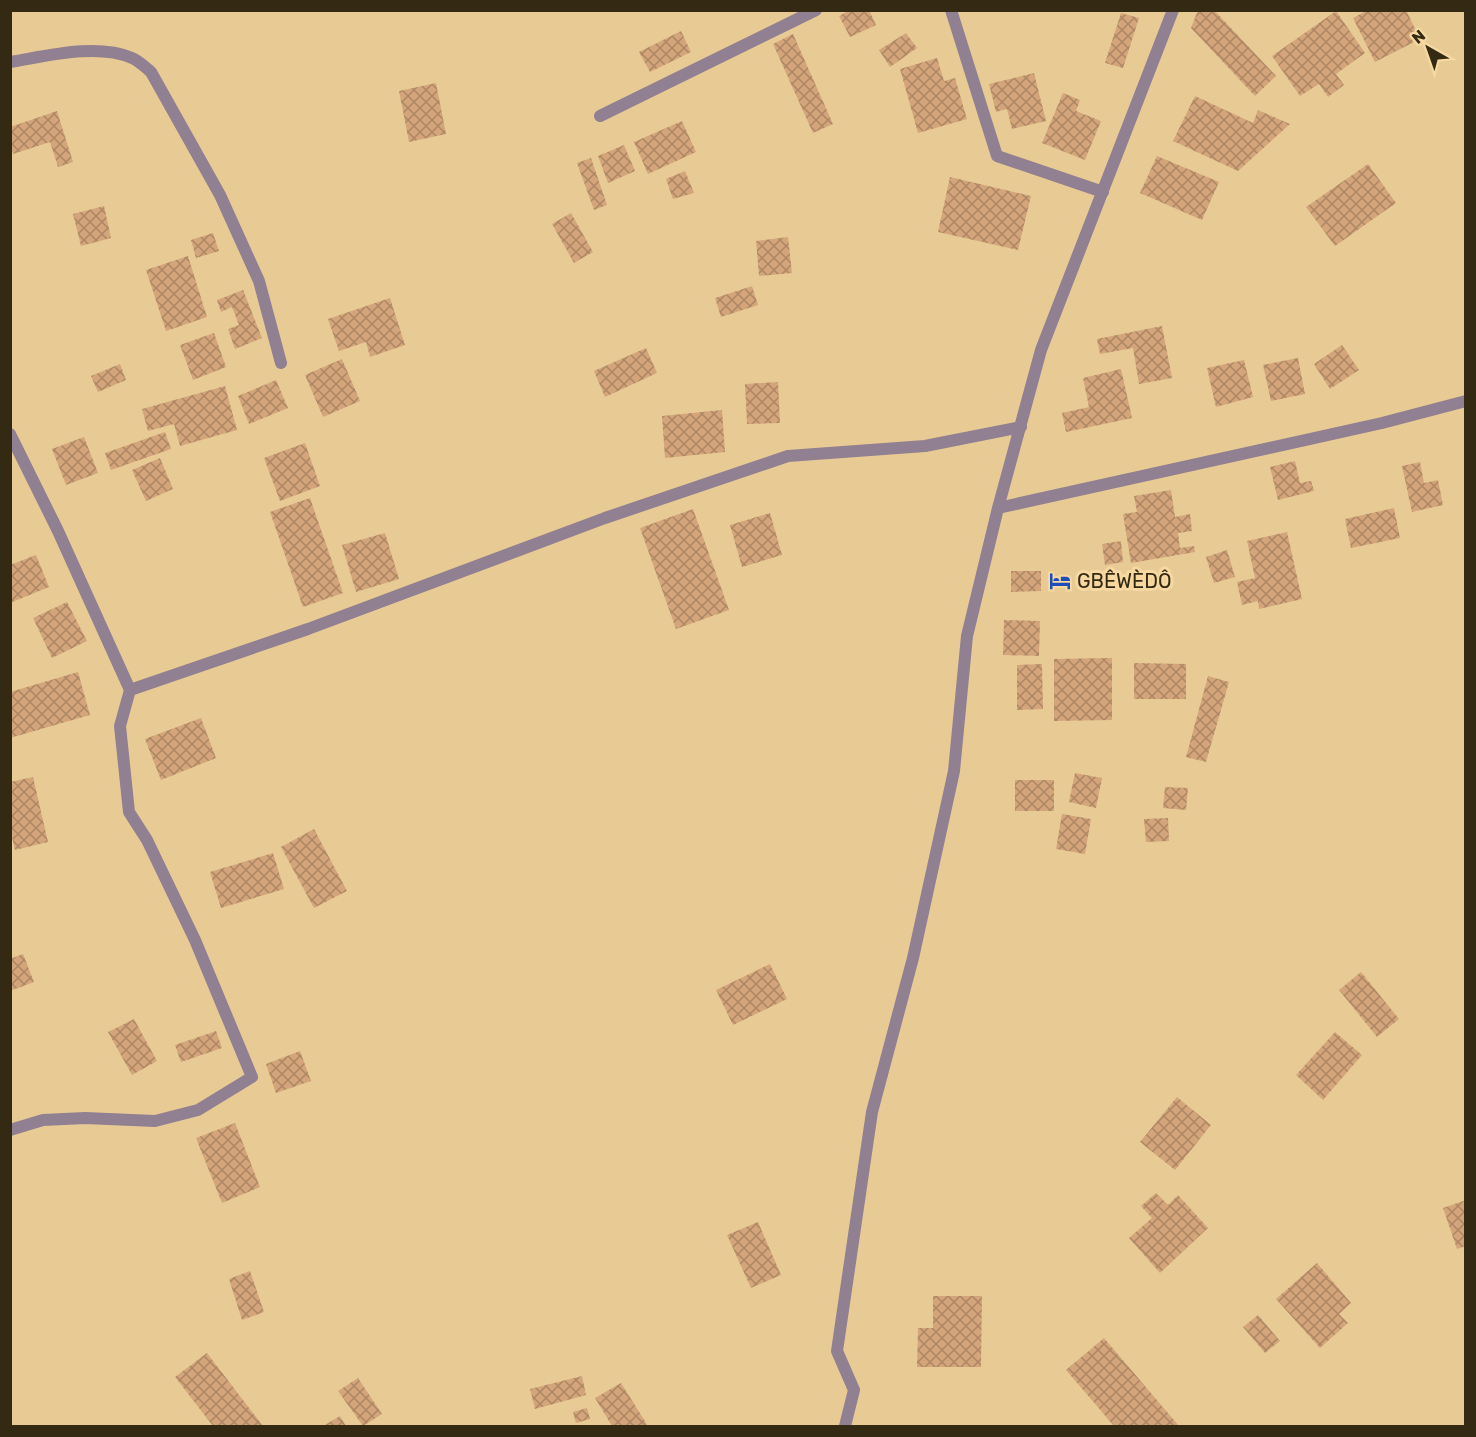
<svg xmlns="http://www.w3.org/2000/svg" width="1476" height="1437" viewBox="0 0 1476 1437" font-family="Rubik,sans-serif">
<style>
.building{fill:url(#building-cross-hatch)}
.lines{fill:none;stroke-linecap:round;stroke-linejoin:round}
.street{stroke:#917f92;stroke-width:12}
.labels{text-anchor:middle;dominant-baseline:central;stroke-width:6;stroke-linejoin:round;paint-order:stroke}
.poi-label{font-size:20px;fill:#342913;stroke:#f6d8a0;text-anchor:start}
</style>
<defs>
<pattern id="building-cross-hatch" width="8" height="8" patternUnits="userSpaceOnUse" patternTransform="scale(1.5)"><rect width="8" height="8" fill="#d4a57b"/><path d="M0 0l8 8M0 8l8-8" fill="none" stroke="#ad8664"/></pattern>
</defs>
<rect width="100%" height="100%" fill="#e8cb94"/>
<path class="building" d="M850,10H869L876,25L850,37L839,16Z
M1198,10H1214L1276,76L1255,96L1191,28Z
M1368,10H1406L1420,39L1375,62L1353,18Z
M1336,11L1365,53L1336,74L1344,85L1328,97L1319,84L1300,96L1272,56Z
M1121,13L1139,18L1123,68L1105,63Z
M681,31L691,52L650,72L639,52Z
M906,33L917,48L890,67L879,50Z
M793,34L833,124L813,133L773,44Z
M937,58L944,81L955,78L967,119L918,133L900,69Z
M1034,73L1046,121L1012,129L1007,109L996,112L989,84Z
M436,83L446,134L409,142L399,91Z
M1063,93L1080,100L1076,111L1101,121L1085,160L1042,143Z
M1195,96L1253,123L1258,110L1290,124L1238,171L1173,141Z
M57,111L73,162L58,167L50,142L13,154L10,146V127Z
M682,121L696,152L648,174L634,142Z
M624,145L635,171L608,183L598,156Z
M1157,156L1219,182L1202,220L1140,193Z
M591,158L607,205L594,210L577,163Z
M1368,164L1396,203L1335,246L1306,207Z
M685,171L694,193L673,199L666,179Z
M950,177L1031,196L1018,250L938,232Z
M104,206L111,238L81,246L73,214Z
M571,213L593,252L574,263L552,224Z
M213,233L219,251L196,258L191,240Z
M788,237L792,273L759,276L756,241Z
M188,256L207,317L166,331L146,270Z
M752,286L758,305L721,317L715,298Z
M243,290L262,338L235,349L228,329L239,325L232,307L221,312L217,300Z
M390,298L405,345L370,357L366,342L339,351L328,319Z
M1162,326L1172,378L1139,384L1133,348L1100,354L1097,339Z
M214,333L226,367L193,380L180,345Z
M1342,345L1359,370L1330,389L1314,364Z
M646,348L657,373L605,397L594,371Z
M1298,358L1305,394L1271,401L1263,365Z
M342,359L360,401L323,417L305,375Z
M1244,360L1253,397L1216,407L1207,368Z
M120,364L126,380L98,392L91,376Z
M1121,369L1132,418L1066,432L1062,413L1089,407L1083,378Z
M276,380L288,408L249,424L238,396Z
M778,382L780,423L747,424L745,384Z
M225,386L237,430L180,446L174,424L148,431L142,409Z
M722,410L725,452L665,458L662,416Z
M165,432L171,449L111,470L105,453Z
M84,437L98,473L66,485L52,449Z
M305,443L320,486L280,501L264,458Z
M160,458L173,489L146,501L132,470Z
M1295,461L1300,483L1311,481L1314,491L1278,500L1270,467Z
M1420,462L1424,483L1438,480L1443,505L1412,512L1402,466Z
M1171,490L1175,517L1190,514L1192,531L1178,533L1180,548L1194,546L1195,552L1131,563L1123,514L1137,512L1134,496Z
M310,498L343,593L303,607L270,512Z
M1394,508L1400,538L1351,548L1345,519Z
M693,509L729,610L676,629L640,528Z
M770,513L782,555L742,567L730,525Z
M1287,532L1302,599L1259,609L1258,601L1242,605L1237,582L1255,578L1247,541Z
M385,533L399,579L356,592L342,545Z
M1121,541L1123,562L1105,565L1102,544Z
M1227,550L1235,577L1214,583L1206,557Z
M36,555L49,587L10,603V565Z
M1011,571H1041V591L1011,592Z
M67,602L87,641L52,658L33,618Z
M1004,620L1040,621L1039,656L1003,655Z
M1112,658V720L1054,721V659Z
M1134,663L1186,664V699H1134Z
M1042,664L1043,709L1017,710V665Z
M78,672L90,715L10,738V692Z
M1208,676L1229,682L1206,762L1186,757Z
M201,718L216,758L161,780L145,739Z
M1075,773L1102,778L1096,808L1069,802Z
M33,777L48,842L15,850L10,829V782Z
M1015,780H1054V811H1015Z
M1165,787L1188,788L1186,810L1163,808Z
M1062,814L1091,819L1085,854L1056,849Z
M1168,818L1169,841L1146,842L1144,819Z
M314,829L347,891L314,908L281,847Z
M273,853L284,889L221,908L210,872Z
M23,954L34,982L10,991V959Z
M770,964L787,999L733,1025L716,990Z
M1361,972L1399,1019L1377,1037L1339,990Z
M134,1019L157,1061L132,1075L108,1032Z
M216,1031L222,1048L181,1062L175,1045Z
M1335,1032L1362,1055L1323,1100L1296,1075Z
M300,1051L311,1081L276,1093L266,1064Z
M1177,1097L1211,1125L1175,1170L1140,1142Z
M235,1123L260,1187L222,1203L196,1138Z
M1156,1193L1168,1205L1178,1195L1208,1228L1160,1273L1129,1238L1152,1218L1141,1206Z
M1466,1200V1246L1457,1249L1443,1208Z
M758,1222L781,1275L751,1288L727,1235Z
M1317,1263L1351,1303L1339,1314L1348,1323L1320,1348L1276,1299Z
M250,1271L264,1312L242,1320L229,1279Z
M933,1296H982L981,1367H917L918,1328H933Z
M1258,1315L1280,1341L1265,1353L1243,1327Z
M1104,1338L1179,1426H1114L1066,1370Z
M207,1353L263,1426H213L175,1377Z
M582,1376L586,1395L535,1409L530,1389Z
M358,1378L382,1414L363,1426L338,1391Z
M621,1383L648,1426H612L595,1398Z
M587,1408L590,1419L576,1423L573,1412Z
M340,1416L346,1426H323Z"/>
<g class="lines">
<path class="street" d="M951,10L997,156L1103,192
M10,62C47,56 97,43 132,58C139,61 145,67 151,72L220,195L259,281L281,363
M600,116L816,10
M10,434L58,531L130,690L120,726L129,812L147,840L195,940L252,1077L198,1110L155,1121L85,1118L43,1120L10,1130
M998,508L1382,423L1466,401
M130,690L308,629L605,518L788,456L925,446L1021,427
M845,1426L854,1390L837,1351L872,1112L913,958L954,771L967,636L998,508L1041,350L1173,10"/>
</g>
<defs>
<symbol id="hotel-bare" viewBox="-9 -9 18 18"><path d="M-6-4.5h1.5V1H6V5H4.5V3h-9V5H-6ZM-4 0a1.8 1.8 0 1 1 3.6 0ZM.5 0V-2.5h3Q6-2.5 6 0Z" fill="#1d4dba" stroke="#f6d8a0" stroke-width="2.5" paint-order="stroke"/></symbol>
</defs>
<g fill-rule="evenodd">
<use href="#hotel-bare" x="1045" y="566" width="30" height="30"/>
</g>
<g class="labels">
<g class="poi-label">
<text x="1077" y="581">GBÊWÈDÔ</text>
</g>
</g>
<rect width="1476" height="1437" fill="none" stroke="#342913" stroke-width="24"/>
<g transform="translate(1428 48) rotate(320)" stroke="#f6d8a0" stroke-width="4.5" paint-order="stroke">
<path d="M0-4.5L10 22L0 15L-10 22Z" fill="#342913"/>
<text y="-9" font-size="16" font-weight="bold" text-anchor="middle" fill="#342913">N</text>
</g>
</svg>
